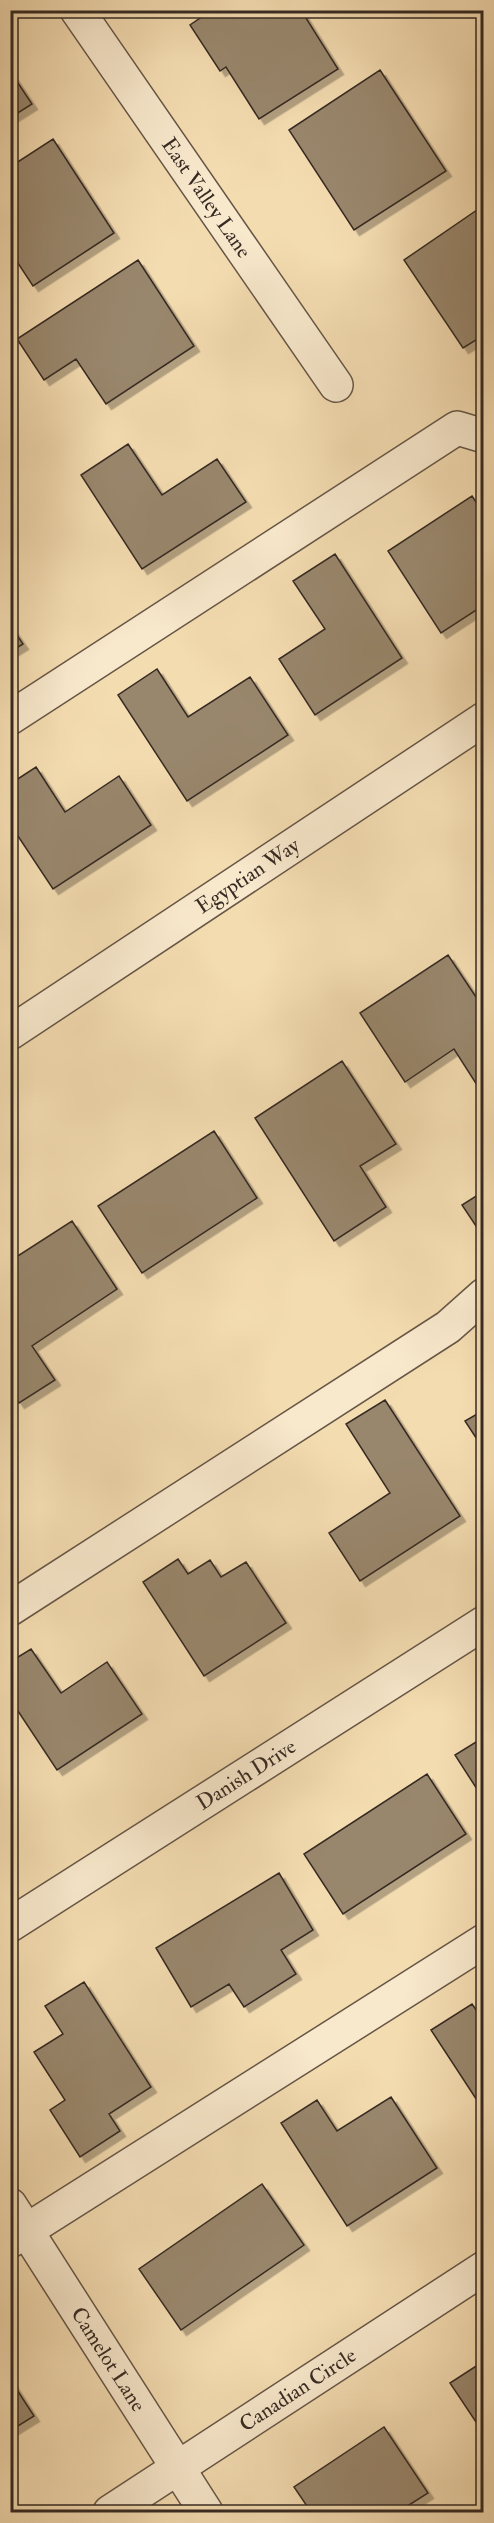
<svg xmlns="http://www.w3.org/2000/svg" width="494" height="2523" viewBox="0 0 494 2523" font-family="'IM FELL Double Pica',serif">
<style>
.building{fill:#99876d;stroke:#362a23;stroke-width:1.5;filter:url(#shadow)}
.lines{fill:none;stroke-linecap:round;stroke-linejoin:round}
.minor-casing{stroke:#665646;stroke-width:36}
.minor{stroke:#f8e8cc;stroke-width:33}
.labels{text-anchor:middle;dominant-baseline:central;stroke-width:4.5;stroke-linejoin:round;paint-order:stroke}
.street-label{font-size:21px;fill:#362a23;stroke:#f8e8cc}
</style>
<defs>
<filter id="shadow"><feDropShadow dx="5.5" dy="5.5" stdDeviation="0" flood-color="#0004"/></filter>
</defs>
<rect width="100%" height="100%" fill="#f4dcb1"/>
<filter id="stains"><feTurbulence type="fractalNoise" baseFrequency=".00333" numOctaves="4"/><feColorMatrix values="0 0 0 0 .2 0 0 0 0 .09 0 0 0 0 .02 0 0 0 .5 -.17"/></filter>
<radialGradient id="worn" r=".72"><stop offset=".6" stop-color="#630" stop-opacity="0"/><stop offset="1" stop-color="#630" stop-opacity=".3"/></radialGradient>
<path class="building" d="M212,10H301L338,69L259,119L226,67L220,71L190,25Z
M380,70L446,171L354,230L289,130Z
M10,71L32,104L10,118Z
M53,139L114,233L33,286L10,251V167Z
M477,210L484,220V335L463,348L404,260Z
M138,260L194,346L106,404L76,359L44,380L17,339Z
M128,444L162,495L217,459L246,502L142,569L81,475Z
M472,496L484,514V605L441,633L388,551Z
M335,554L402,658L315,715L279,659L325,629L293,581Z
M10,625L23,644L10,652Z
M157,669L188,717L250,677L288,735L187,801L118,695Z
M36,767L65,812L119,776L151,825L53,889L10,824V784Z
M448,955L484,1009V1081L477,1085L454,1049L405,1082L360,1013Z
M342,1061L396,1144L360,1166L386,1207L334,1241L255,1118Z
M214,1131L257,1198L142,1273L98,1206Z
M484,1191V1238L462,1205Z
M72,1221L117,1289L32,1346L55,1380L19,1403L10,1390V1261Z
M385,1400L460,1516L360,1581L329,1533L390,1493L346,1424Z
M484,1410V1450L465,1421Z
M178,1559L188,1574L210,1560L221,1577L246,1562L286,1623L204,1676L143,1582Z
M31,1649L61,1693L107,1662L142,1714L57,1770L10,1699V1662Z
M484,1737V1800L455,1755Z
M427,1774L466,1834L343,1914L304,1854Z
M279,1873L313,1930L281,1950L296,1974L244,2007L229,1984L191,2007L156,1948Z
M84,1982L151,2087L109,2114L120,2131L80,2157L50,2110L65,2100L34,2052L63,2034L45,2006Z
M472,2004L484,2021V2111L431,2030Z
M391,2097L437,2168L347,2226L281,2123L317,2100L337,2131Z
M262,2184L304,2245L181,2330L139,2269Z
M484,2361V2434L450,2383Z
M10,2379L34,2416L10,2431Z
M384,2427L428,2493L398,2512H311L294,2487Z"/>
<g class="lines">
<defs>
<g id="minor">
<path id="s1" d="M77,10L336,385"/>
<path d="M10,718L457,428L484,436"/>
<path id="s2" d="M10,1033L484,719"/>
<path d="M10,1609L448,1327L484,1295"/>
<path id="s3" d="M10,1925L484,1623"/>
<path id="s4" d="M10,2205L206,2512"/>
<path d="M10,2241L484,1941"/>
<path id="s5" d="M110,2512L484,2268"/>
</g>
</defs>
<use href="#minor" class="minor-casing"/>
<use href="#minor" class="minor"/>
</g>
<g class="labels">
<g class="street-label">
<text stroke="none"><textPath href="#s1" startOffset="228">East Valley Lane</textPath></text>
<text stroke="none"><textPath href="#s2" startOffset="285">Egyptian Way</textPath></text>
<text stroke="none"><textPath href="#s3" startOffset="280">Danish Drive</textPath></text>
<text stroke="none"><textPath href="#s4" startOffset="183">Camelot Lane</textPath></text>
<text stroke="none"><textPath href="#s5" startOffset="224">Canadian Circle</textPath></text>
</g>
</g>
<rect width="494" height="2523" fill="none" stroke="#f4dcb1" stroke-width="36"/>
<rect x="12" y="12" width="470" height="2499" fill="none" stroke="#362a23" stroke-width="3"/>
<rect x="18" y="18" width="458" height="2487" fill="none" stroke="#362a23" stroke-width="1.5"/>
<rect width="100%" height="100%" filter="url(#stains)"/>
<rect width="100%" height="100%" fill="url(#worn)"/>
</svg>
